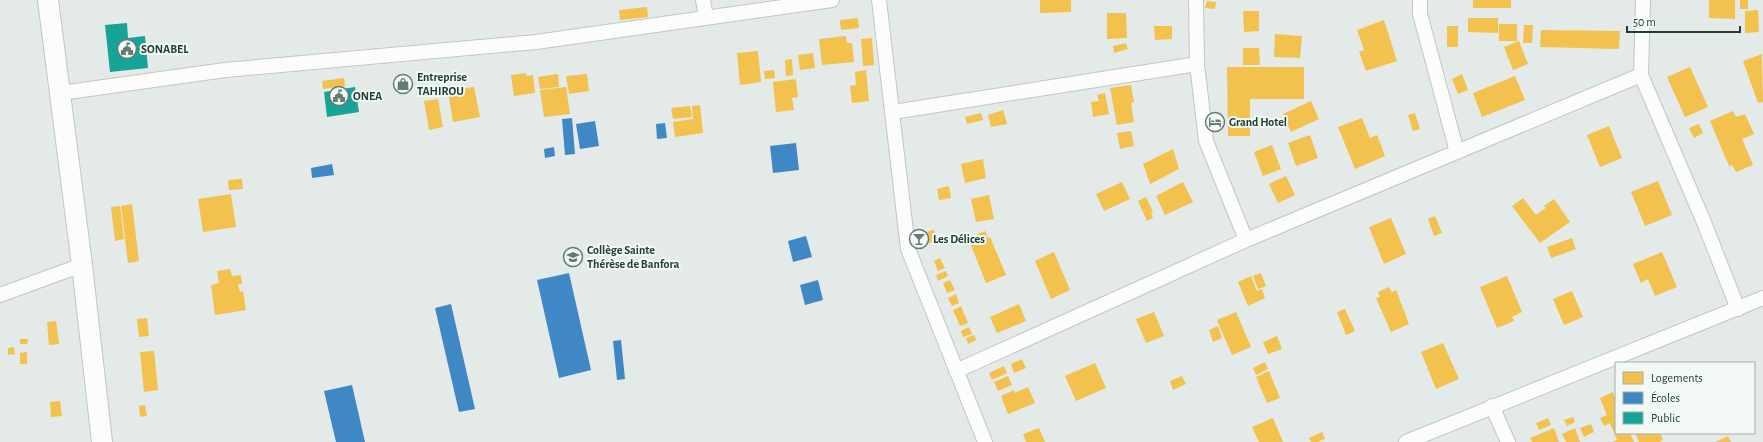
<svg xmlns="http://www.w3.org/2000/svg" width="1763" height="442" viewBox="0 0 1763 442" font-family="'Alegreya Sans',sans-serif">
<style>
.homes{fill:#f2c14e}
.schools{fill:#3f88c5}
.public{fill:#17a398}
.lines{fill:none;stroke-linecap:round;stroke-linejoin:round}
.street-casing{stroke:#c1c7c4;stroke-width:16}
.secondary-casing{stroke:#bfc7c4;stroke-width:22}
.street{stroke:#fbfcfb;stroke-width:14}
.secondary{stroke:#fbfcfb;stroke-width:20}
.labels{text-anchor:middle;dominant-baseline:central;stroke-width:4;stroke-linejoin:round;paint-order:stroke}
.poi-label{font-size:12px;font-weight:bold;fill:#203f34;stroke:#f2f9f5;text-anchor:start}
</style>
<rect width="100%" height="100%" fill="#e4eae7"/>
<path class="homes" d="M1040,0H1071V12L1040,13Z
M1473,0H1511V8H1473Z
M1709,0H1735V19L1709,18Z
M1740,0H1748V9H1740Z
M1207,1L1216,2L1215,9L1205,8Z
M647,7L648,17L620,20L619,10Z
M1758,10L1759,32L1745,33V11Z
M1243,11H1259V31L1244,32Z
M1107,13H1126L1127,38L1107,39Z
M858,18L859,28L841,30L840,20Z
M1468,18H1498V33L1468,32Z
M1384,20L1397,61L1366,71L1359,52L1364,50L1357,30Z
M1499,24H1517V41H1499Z
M1524,25H1533L1532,43H1523Z
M1154,26H1172V39L1155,40Z
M1447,26H1458V47H1447Z
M1541,30L1620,31L1619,49L1540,47Z
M1275,34L1302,36L1300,58L1274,57Z
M846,36L847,43H852L854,62L822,65L819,39Z
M872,38L874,65L863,66L861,39Z
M1519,41L1528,64L1513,70L1504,47Z
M1126,43L1128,49L1114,53L1113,46Z
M1243,48H1259L1260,65H1243Z
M758,51L761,82L740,85L737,53Z
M813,53L815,68L800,70L798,55Z
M1762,54L1763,102L1758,103L1743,61Z
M792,59L793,75L786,76L785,60Z
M1227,67H1304V99H1250V136H1228Z
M1690,67L1708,107L1685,117L1667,77Z
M774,70L775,78L765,79L764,71Z
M866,70L869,101L852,103L850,86L856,85L855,72Z
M526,73V76L533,75L535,93L514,96L511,75Z
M558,74L559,87L540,89L538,77Z
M587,74L589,91L569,94L566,76Z
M1462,74L1468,90L1458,94L1452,79Z
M1515,76L1525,100L1482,117L1473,93Z
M344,78L345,86L323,89L322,81Z
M796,79L798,97L792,98L794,110L776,112L773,82Z
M1131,85L1134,102L1131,103L1134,122L1117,125L1110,88Z
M474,87L480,117L453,122L448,91Z
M566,87L570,114L544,117L540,90Z
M1105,93L1109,114L1093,117L1091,102L1099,101L1097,95Z
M438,99L443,127L429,130L424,101Z
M1311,101L1319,119L1291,132L1283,114Z
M700,105L703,133L675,137L673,122L693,119L692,106Z
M690,106L692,117L673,119L671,108Z
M1003,110L1007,124L991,127L988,115Z
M1733,111L1736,117L1745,114L1754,134L1742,139L1753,165L1736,172L1732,165L1729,166L1710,121Z
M981,113L983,120L967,124L965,117Z
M1415,113L1420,129L1413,131L1408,115Z
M1362,118L1370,138L1377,135L1385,156L1355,169L1338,127Z
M1699,124L1703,133L1694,138L1689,128Z
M1609,126L1622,158L1600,167L1587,135Z
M1131,131L1134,146L1120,149L1117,133Z
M1310,135L1318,158L1296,166L1288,143Z
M1272,145L1281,169L1263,176L1254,152Z
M1173,149L1179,169L1150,184L1143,164Z
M983,159L986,178L965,183L961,164Z
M1286,176L1295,195L1278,203L1269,184Z
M242,179L243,189L229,190L228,180Z
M1658,181L1672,215L1645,226L1631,192Z
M1122,182L1130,199L1104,211L1096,194Z
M1183,182L1193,202L1165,215L1156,196Z
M949,186L951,198L939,200L937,189Z
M231,194L236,227L203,232L198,199Z
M989,195L994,219L976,222L971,199Z
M1146,197L1153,212L1151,213L1153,218L1147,221L1138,201Z
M1523,198L1536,215L1546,208L1544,206L1554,199L1570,222L1540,243L1512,206Z
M132,204L139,261L128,263L121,206Z
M120,206L124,239L115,241L111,207Z
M1435,216L1442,233L1434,236L1428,219Z
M1391,218L1406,254L1384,264L1369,227Z
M934,230L936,241L929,243L926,232Z
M985,231L988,238L990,237L1006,275L986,283L968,238Z
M1572,238L1576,249L1551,258L1547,247Z
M1054,252L1070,290L1051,299L1035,261Z
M1662,252L1677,287L1655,296L1648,279L1641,283L1633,264Z
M940,258L945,268L938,271L934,261Z
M230,269L232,276L241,275L242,284H238L240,292L243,291L246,310L215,315L211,285L219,283L217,271Z
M946,271L948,276L938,281L936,275Z
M1261,273L1266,286L1258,289L1253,276Z
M1251,276L1257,291L1262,289L1265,298L1248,306L1238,282Z
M1507,276L1522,312L1512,317L1514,321L1497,328L1480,287Z
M950,280L955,290L947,293L943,283Z
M1389,287L1392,292L1396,290L1409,324L1391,332L1376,298L1380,297L1378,292Z
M1572,291L1583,317L1564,325L1553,299Z
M956,294L959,303L952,306L948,298Z
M1019,304L1026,321L997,333L990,317Z
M961,306L968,323L960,326L953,310Z
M1345,309L1355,331L1346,335L1337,312Z
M1154,312L1164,336L1146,343L1136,319Z
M1236,312L1251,347L1232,355L1217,320Z
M147,318L149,336L139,337L137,319Z
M56,321L59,344L49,345L47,322Z
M1218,326L1222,338L1213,342L1209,330Z
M969,327L972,334L963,337L961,331Z
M974,335L976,340L968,344L966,338Z
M1277,336L1282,349L1268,354L1263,342Z
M20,339H28L27,344H20Z
M1443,343L1459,379L1436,389L1421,352Z
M14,347L15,354L8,355V348Z
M154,351L158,390L144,392L140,352Z
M27,352V364H20V353Z
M1022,359L1026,368L1014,373L1011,364Z
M1265,362L1268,369L1256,375L1253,368Z
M1095,363L1106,388L1076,401L1065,376Z
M1004,366L1007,373L992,380L989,373Z
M1269,371L1280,398L1267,403L1256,377Z
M1008,376L1012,385L998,391L994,382Z
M1182,376L1186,384L1173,390L1170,381Z
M1028,387L1035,403L1008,414L1001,396L1014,390L1015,393Z
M1613,392L1616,400V433H1630L1634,442H1612L1617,440L1610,423L1604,426L1600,418L1607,415L1600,398Z
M60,401L62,416L51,417L50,402Z
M145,405L147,416L140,417L139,406Z
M1573,417L1575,422L1567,426L1564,420Z
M1273,418L1283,442H1259L1252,427Z
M1548,418L1551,425L1539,430L1536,423Z
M1591,424L1594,432L1584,437L1580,428Z
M1039,428L1045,442H1026L1023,434Z
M1554,428L1559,442H1532L1530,438Z
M1575,428L1580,442H1566L1562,434Z
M1322,432L1325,439L1317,442H1311L1309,438Z
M1635,433H1660L1663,440L1659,442H1639Z
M1728,436L1731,442H1715Z"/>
<path class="schools" d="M572,118L575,154L565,155L562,119Z
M595,121L599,146L580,149L576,124Z
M665,123L667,138L657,139L656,124Z
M796,143L799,170L773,173L770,146Z
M554,147L555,156L545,158L544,149Z
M332,164L334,175L312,178L311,168Z
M806,236L812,257L793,262L788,241Z
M569,273L591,370L559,378L537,280Z
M818,280L823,300L805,305L800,285Z
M451,304L475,409L459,412L435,308Z
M621,340L625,379L617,380L613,341Z
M352,385L365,442H336L324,391Z"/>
<path class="public" d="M127,23L128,38L145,36L148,68L110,72L105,25Z
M355,87L359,112L327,117L324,92Z"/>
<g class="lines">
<defs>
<path id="street" d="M703,0L706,17
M879,0L908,249L985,442
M1196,0L1197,64L1206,141L1246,240
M1420,0V14L1457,152
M1643,0L1641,75L1703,220L1738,309
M61,93L225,70L536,42L832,0
M893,112L1197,64
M0,295L82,265
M956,371L1246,240L1641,75
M1492,406L1508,442
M1406,442L1763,298"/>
<path id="secondary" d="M48,0L82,265L102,442"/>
</defs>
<use href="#street" class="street-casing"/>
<use href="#secondary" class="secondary-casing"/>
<use href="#street" class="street"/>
<use href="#secondary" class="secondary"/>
</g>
<defs>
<symbol id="civic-ring" viewBox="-11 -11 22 22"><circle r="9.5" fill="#f2f9f5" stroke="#657b73" stroke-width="1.5"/><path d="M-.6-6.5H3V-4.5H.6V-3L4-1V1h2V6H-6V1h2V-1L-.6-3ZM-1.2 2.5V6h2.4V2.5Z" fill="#657b73"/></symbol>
<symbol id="shop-ring" viewBox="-11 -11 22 22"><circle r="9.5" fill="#f2f9f5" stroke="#657b73" stroke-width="1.5"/><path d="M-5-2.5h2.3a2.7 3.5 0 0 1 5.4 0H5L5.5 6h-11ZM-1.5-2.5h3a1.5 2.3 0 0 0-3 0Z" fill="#657b73"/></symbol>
<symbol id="hotel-ring" viewBox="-11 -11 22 22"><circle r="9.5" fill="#f2f9f5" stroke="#657b73" stroke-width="1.5"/><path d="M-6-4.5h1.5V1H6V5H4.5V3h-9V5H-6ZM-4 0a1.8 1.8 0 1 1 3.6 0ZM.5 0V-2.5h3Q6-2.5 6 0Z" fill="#657b73"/></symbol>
<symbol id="bar-ring" viewBox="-11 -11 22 22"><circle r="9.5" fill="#f2f9f5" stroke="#657b73" stroke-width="1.5"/><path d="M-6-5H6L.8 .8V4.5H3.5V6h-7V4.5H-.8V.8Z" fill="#657b73"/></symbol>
<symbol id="school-ring" viewBox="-11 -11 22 22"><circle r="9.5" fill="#f2f9f5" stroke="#657b73" stroke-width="1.5"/><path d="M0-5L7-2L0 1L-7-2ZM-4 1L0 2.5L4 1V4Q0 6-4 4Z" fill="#657b73"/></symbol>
</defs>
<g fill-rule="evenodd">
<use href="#civic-ring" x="116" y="38" width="22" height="22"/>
<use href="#shop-ring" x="392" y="73" width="22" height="22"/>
<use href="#civic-ring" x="328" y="85" width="22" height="22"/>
<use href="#hotel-ring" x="1204" y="111" width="22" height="22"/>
<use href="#bar-ring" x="908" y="228" width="22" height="22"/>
<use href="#school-ring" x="562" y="246" width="22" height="22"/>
</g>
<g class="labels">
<g class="poi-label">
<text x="141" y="49">SONABEL</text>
<text x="417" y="77">Entreprise<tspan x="417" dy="14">TAHIROU</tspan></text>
<text x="353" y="96">ONEA</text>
<text x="1229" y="122">Grand Hotel</text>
<text x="933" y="239">Les Délices</text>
<text x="587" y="250">Collège Sainte<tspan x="587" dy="14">Thérèse de Banfora</tspan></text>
</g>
</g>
<rect x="1615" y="362" width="140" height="72" fill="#f2f9f5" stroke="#9eafa8"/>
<rect x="1623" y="372" width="20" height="12" fill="#f2c14e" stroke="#9eafa8"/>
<text x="1651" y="382" font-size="12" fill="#203f34">Logements</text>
<rect x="1623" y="392" width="20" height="12" fill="#3f88c5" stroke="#9eafa8"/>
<text x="1651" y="402" font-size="12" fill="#203f34">Écoles</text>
<rect x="1623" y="412" width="20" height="12" fill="#17a398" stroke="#9eafa8"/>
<text x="1651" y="422" font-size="12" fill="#203f34">Public</text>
<path d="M1627 26v6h113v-6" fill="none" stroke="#203f34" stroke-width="2"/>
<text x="1633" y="26" font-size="12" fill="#203f34" stroke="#f2f9f5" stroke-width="3" paint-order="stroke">50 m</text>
</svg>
